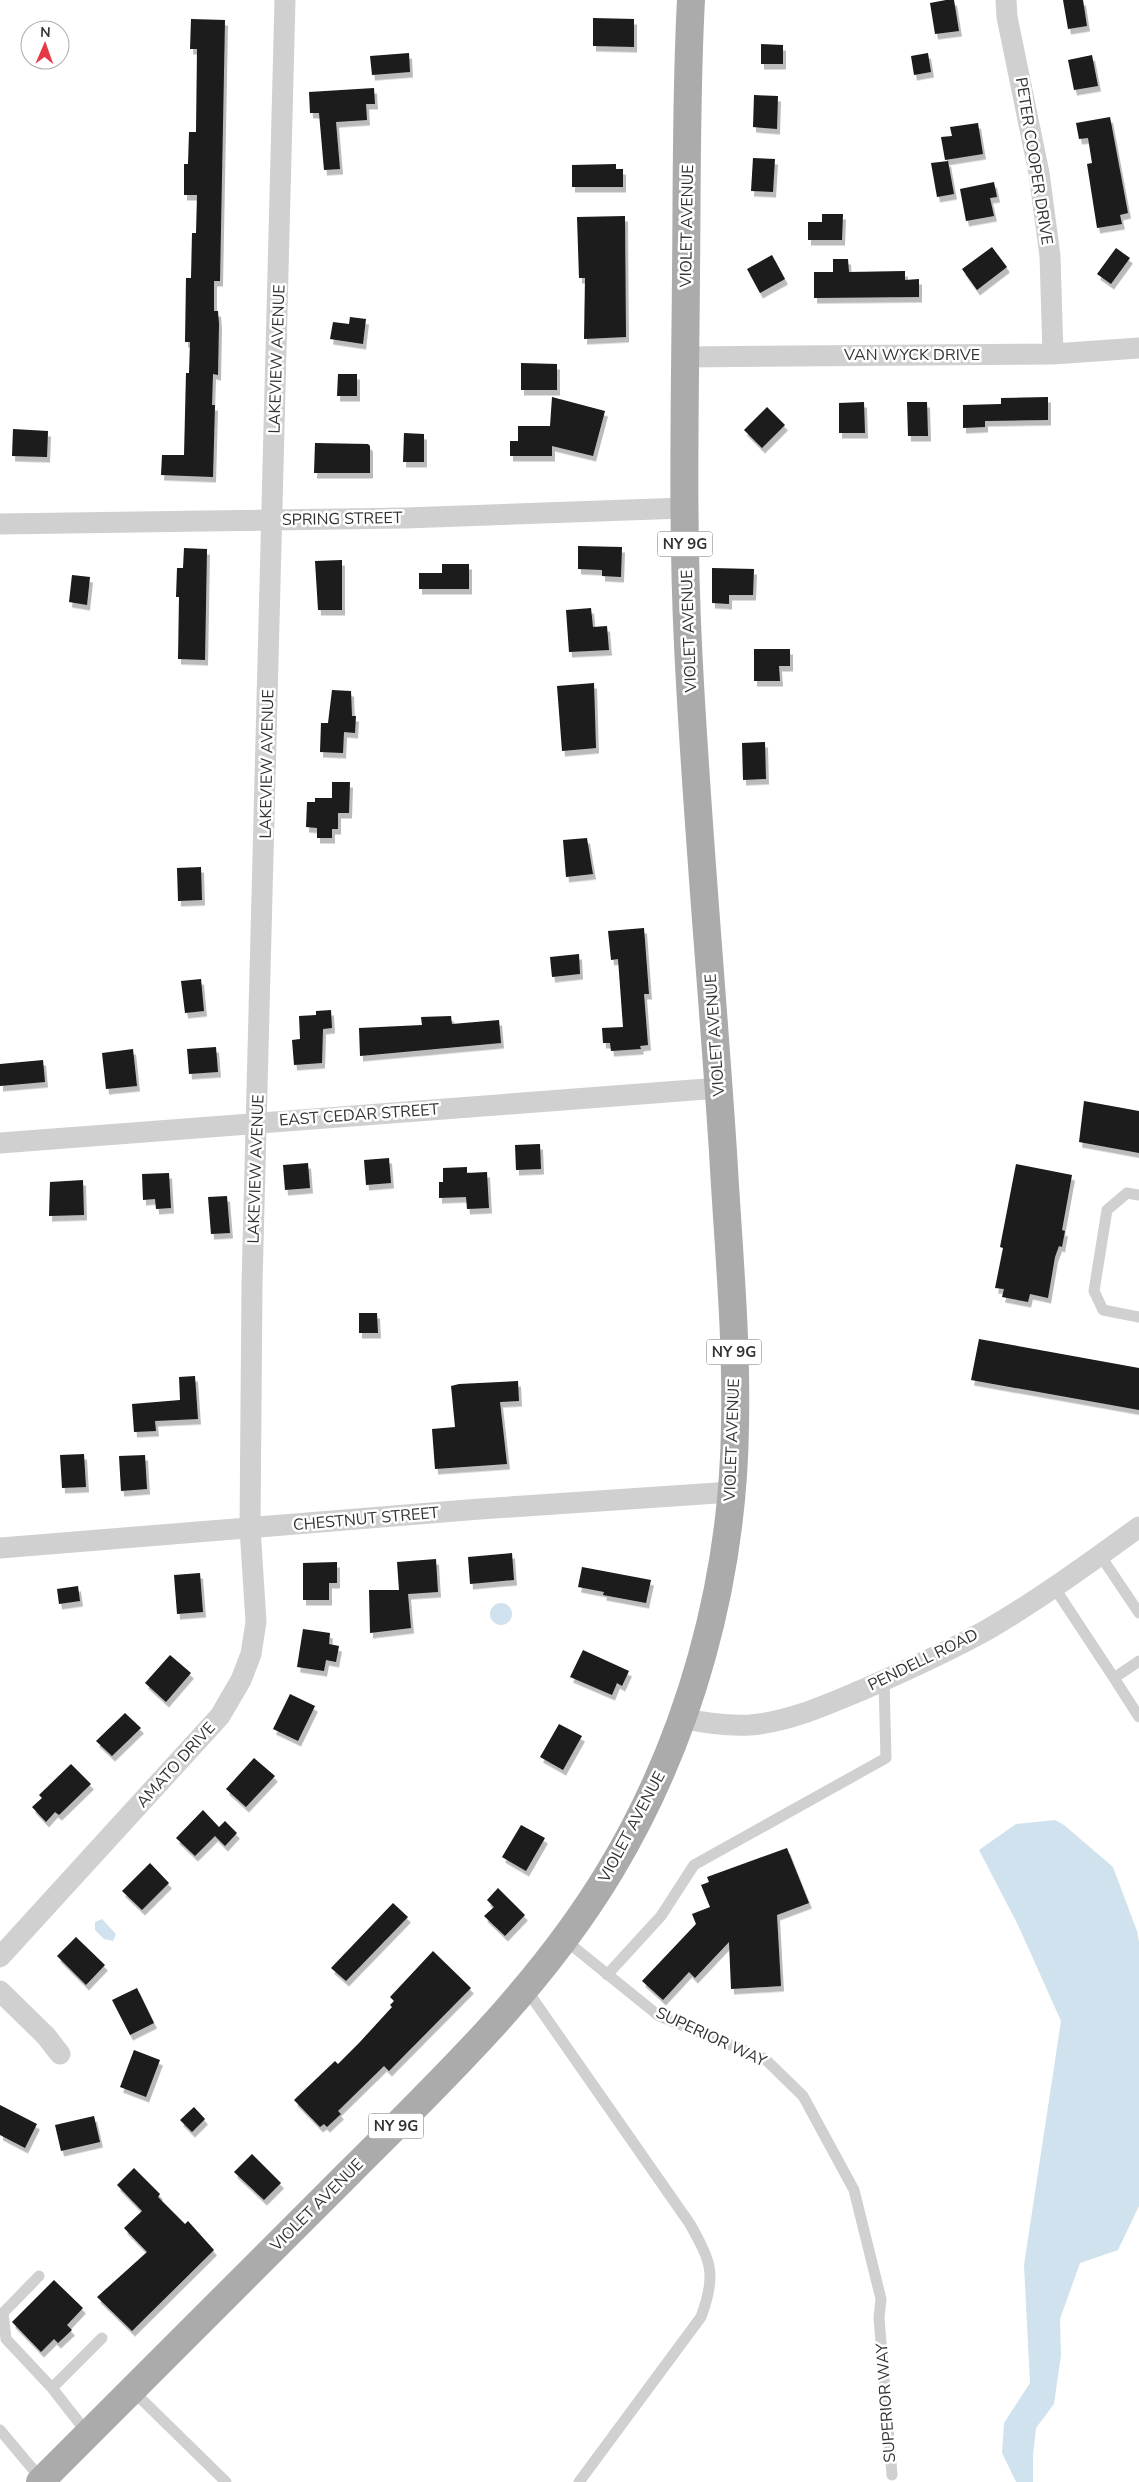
<svg xmlns="http://www.w3.org/2000/svg" width="1139" height="2482" viewBox="0 0 1139 2482" font-family="'Nunito Sans',sans-serif">
<style>
.water{fill:#cfe2ee}
.building{fill:#1a1a1a;filter:url(#shadow)}
.lines{fill:none;stroke-linecap:round;stroke-linejoin:round}
.service{stroke:#d0d0d0;stroke-width:11}
.minor{stroke:#d0d0d0;stroke-width:21}
.primary{stroke:#ababab;stroke-width:28}
.labels{text-anchor:middle;dominant-baseline:central;stroke-width:5;stroke-linejoin:round;paint-order:stroke}
.shield{fill:#fff;stroke:#707070;stroke-width:1}
.shield-label{font-size:15px;font-weight:bold;fill:#333}
.street-label{font-size:16px;fill:#333;stroke:#fff}
</style>
<defs>
<filter id="shadow"><feDropShadow dx="3" dy="5.5" stdDeviation="0" flood-color="#0004"/></filter>
</defs>
<rect width="100%" height="100%" fill="#fff"/>
<path class="water" d="M490 1614a11 11 0 1 1 22 0a11 11 0 1 1-22 0Z
M1055,1820L1064,1825L1113,1867L1137,1931L1139,1942V2206L1118,2250L1080,2263L1060,2319L1061,2355L1054,2404L1036,2428L1033,2455V2482H1016L1002,2453L1004,2423L1030,2383L1024,2265L1061,2021L1018,1925L979,1850L1016,1824Z
M102,1919L116,1934L113,1941L104,1939L95,1930V1922Z"/>
<path class="building" d="M946,0H954L959,31L935,34L930,3Z
M1063,0H1083L1087,26L1068,29Z
M593,18L634,19V47L593,46Z
M191,19L225,20L220,281H214V311H218L219,324L218,375L213,374L212,405H215L213,477L161,475L162,455H184L186,373H189L190,342H185L186,278H191L192,233H196L197,195H184V164H188L189,132H196L197,49H190Z
M761,44L783,45V64H761Z
M409,53L410,72L372,75L370,56Z
M928,53L931,72L914,75L911,56Z
M1092,55L1098,86L1074,90L1068,60Z
M374,88L375,104H366L367,120L336,122L340,169L324,170L319,113H310L309,92Z
M754,95L778,96L777,129L753,127Z
M1110,117L1128,213L1120,215L1122,224L1097,228L1087,164L1092,163L1088,138L1079,139L1076,123Z
M978,123L983,154L945,160L941,137L952,136L950,127Z
M753,158L775,159L773,192L751,191Z
M948,161L954,194L937,197L931,163Z
M616,164V169H623V187H572V165Z
M994,182L997,197L990,198L994,216L966,221L960,189Z
M822,214H843L842,240H808V222H822Z
M625,216L626,337L584,339L585,278H579L577,217Z
M992,247L1007,267L977,290L962,269Z
M1116,248L1130,258L1111,284L1097,274Z
M772,255L785,279L760,293L747,269Z
M833,259H848L849,272L905,271V280L919,279V297L814,298V272H833Z
M350,317L366,319L363,344L330,339L333,322L349,324Z
M521,363L557,364V390H521Z
M338,374H357V396H337Z
M552,397L605,411L593,456L552,446V456H510V441H518V426H550Z
M1048,397V420L985,421V427L963,428V405L1001,404V398Z
M864,402L865,433H839V403Z
M907,402H927L928,436H908Z
M767,407L785,425L762,448L744,430Z
M13,429L48,431L47,457L12,456Z
M404,433L424,434V462H403Z
M315,443L368,444L370,446V473H314Z
M578,546L622,547L621,577L602,576V570L578,569Z
M184,548L207,549L205,660L178,659L179,597H176L177,568H183Z
M342,560V610H318L315,561Z
M442,564H469V589H419V573H442Z
M712,568L754,569L753,595H729V604L712,603Z
M72,575L90,577L87,605L69,602Z
M591,608L593,627L607,626L609,650L569,652L566,610Z
M754,649H790V666H779L780,681H754Z
M594,683L596,748L562,751L557,686Z
M332,690L351,691L352,716H356L355,733L344,732L343,753L320,752L321,723H328Z
M765,742L766,779L743,780L742,743Z
M332,782H350L349,813H338V829H332V838H317V828L306,827L307,802H315V798H332Z
M587,838L593,874L566,877L563,840Z
M201,867L202,900L178,901L177,868Z
M644,928L649,994H644L648,1045L640,1046L641,1049L611,1051L610,1043H603L602,1028L623,1027L618,959L611,960L608,931Z
M579,954L580,974L552,977L550,957Z
M201,979L204,1011L185,1013L181,981Z
M331,1010L332,1028L323,1029L322,1063L294,1065L292,1040L300,1039L299,1016L316,1015V1011Z
M451,1016L452,1024L499,1020L501,1043L360,1056L359,1028L422,1025L421,1017Z
M216,1047L218,1072L189,1074L187,1049Z
M133,1049L137,1086L106,1089L102,1053Z
M43,1060L45,1082L0,1086V1064Z
M1084,1101L1139,1111V1153L1079,1142Z
M540,1144L541,1169L516,1170L515,1145Z
M389,1158L391,1183L366,1185L364,1160Z
M308,1163L310,1188L285,1190L283,1165Z
M1016,1164L1072,1175L1062,1230L1065,1231L1062,1247L1059,1246L1055,1257L1048,1298L1030,1294L1028,1302L1002,1297L1004,1289L995,1288L1003,1248L1000,1247Z
M467,1167V1173L487,1172L489,1208L467,1209L466,1197L439,1198V1182H443V1168Z
M169,1173L171,1208L156,1209L155,1199L143,1200L142,1174Z
M83,1180L84,1215L49,1216L50,1182Z
M227,1196L230,1233L211,1234L208,1197Z
M359,1313H377L378,1333H359Z
M979,1339L1139,1368V1410L971,1380Z
M195,1376L198,1419L155,1421L156,1431L134,1432L132,1404L180,1400L179,1377Z
M518,1381L519,1401L500,1402L507,1464L435,1469L432,1429L455,1427L451,1386L459,1384Z
M84,1454L86,1487L62,1488L60,1455Z
M145,1455L147,1489L121,1491L119,1456Z
M512,1553L514,1580L470,1584L468,1557Z
M436,1559L438,1592L408,1594L411,1628L370,1633L369,1590H399L397,1562Z
M337,1562V1583H329V1600H303V1563Z
M582,1567L651,1580L646,1603L603,1595L604,1592L578,1587Z
M200,1573L203,1612L177,1614L174,1575Z
M78,1586L80,1601L59,1604L57,1589Z
M303,1629L330,1633L329,1644L339,1646L336,1662L326,1660L324,1671L297,1667Z
M583,1650L629,1671L622,1686L617,1683L612,1695L570,1677Z
M170,1655L191,1673L166,1702L145,1683Z
M290,1694L315,1706L298,1741L273,1729Z
M125,1713L141,1728L112,1756L96,1741Z
M559,1724L582,1736L563,1770L540,1757Z
M254,1758L275,1776L246,1807L226,1789Z
M71,1764L91,1784L59,1815L55,1812L46,1822L32,1807L42,1798L39,1795Z
M203,1810L219,1827L225,1821L237,1833L225,1846L215,1836L195,1856L176,1838Z
M521,1825L545,1838L526,1871L502,1857Z
M787,1848L809,1903L777,1915L781,1986L731,1989L729,1942L695,1978L689,1972L663,2000L642,1981L696,1924L692,1914L710,1907L701,1885L709,1882L707,1877Z
M150,1863L169,1883L142,1910L122,1891Z
M498,1888L525,1915L505,1936L484,1916L494,1907L487,1900Z
M393,1903L408,1917L346,1981L331,1968Z
M76,1937L105,1965L86,1985L57,1956Z
M433,1951L471,1988L389,2071L384,2066L338,2111L341,2114L327,2127L324,2124L320,2127L294,2100L335,2061L338,2064L359,2043L392,2007L390,2005L394,2001L390,1997Z
M137,1988L154,2023L130,2035L112,2000Z
M134,2050L160,2060L146,2097L120,2087Z
M0,2105L37,2124L25,2148L0,2135Z
M194,2107L205,2119L192,2132L180,2120Z
M94,2116L100,2142L61,2151L55,2125Z
M252,2154L281,2183L264,2200L234,2172Z
M134,2168L160,2194L158,2197L185,2224L188,2221L214,2250L132,2331L97,2297L147,2252L124,2228L142,2211L117,2185Z
M54,2280L83,2308L67,2325L72,2330L58,2343L54,2339L41,2352L12,2322Z"/>
<g class="lines">
<path class="service" d="M1139,1195L1127,1193L1107,1210L1094,1291L1103,1310L1139,1317
M1100,1555L1139,1613
M1054,1587L1114,1678L1139,1661
M1114,1678L1139,1717
M565,1940L659,2016L765,2059L803,2096L854,2190L881,2299L879,2318L892,2475
M607,1975L661,1916L694,1865L886,1758L884,1681
M526,1989L690,2224C711,2262 717,2274 701,2317L579,2482
M39,2276L3,2313L6,2339L52,2388L88,2434
M52,2388L102,2338
M132,2390L226,2482
M0,2430L42,2480"/>
<path class="minor" d="M1006,0L1007,17L1039,173L1050,256L1053,354
M685,357L1053,354L1139,348
M0,524L405,518L684,508
M0,1143L719,1088
M0,1548L480,1509L732,1492
M682,1718C704,1723 727,1726 750,1725C789,1722 826,1705 862,1690C903,1672 945,1653 985,1631C1039,1600 1089,1563 1139,1527
M0,1957L220,1716L241,1680L251,1654L256,1622L250,1528L252,1284L285,0
M0,1991L46,2036L60,2054"/>
<path class="primary" d="M40,2482C143,2378 247,2275 351,2171C445,2077 541,1986 610,1871C690,1738 733,1581 735,1426C737,1335 728,1243 723,1152C712,983 696,814 688,645C682,522 685,398 686,275C687,183 686,91 691,0"/>
</g>
<g class="labels">
<g class="shield">
<rect x="657.5" y="531.5" width="55" height="25" rx="4"/>
<rect x="706.5" y="1339.5" width="55" height="25" rx="4"/>
<rect x="368.5" y="2113.5" width="55" height="25" rx="4"/>
</g>
<g class="shield-label">
<text x="685" y="544">NY 9G</text>
<text x="734" y="1352">NY 9G</text>
<text x="396" y="2126">NY 9G</text>
</g>
<g class="street-label">
<text transform="translate(1034 161) rotate(81)">PETER COOPER DRIVE</text>
<text transform="translate(687 226) rotate(-89)">VIOLET AVENUE</text>
<text x="912" y="355">VAN WYCK DRIVE</text>
<text transform="translate(277 359) rotate(-88)">LAKEVIEW AVENUE</text>
<text transform="translate(342 519) rotate(-1)">SPRING STREET</text>
<text transform="translate(689 631) rotate(-92)">VIOLET AVENUE</text>
<text transform="translate(267 764) rotate(-89)">LAKEVIEW AVENUE</text>
<text transform="translate(715 1035) rotate(-94)">VIOLET AVENUE</text>
<text transform="translate(359 1115) rotate(-4)">EAST CEDAR STREET</text>
<text transform="translate(256 1169) rotate(-88)">LAKEVIEW AVENUE</text>
<text transform="translate(732 1440) rotate(-88)">VIOLET AVENUE</text>
<text transform="translate(366 1519) rotate(-5)">CHESTNUT STREET</text>
<text transform="translate(923 1660) rotate(-26)">PENDELL ROAD</text>
<text transform="translate(176 1765) rotate(-48)">AMATO DRIVE</text>
<text transform="translate(632 1827) rotate(-62)">VIOLET AVENUE</text>
<text transform="translate(711 2037) rotate(25)">SUPERIOR WAY</text>
<text transform="translate(317 2205) rotate(-45)">VIOLET AVENUE</text>
<text transform="translate(886 2403) rotate(-94)">SUPERIOR WAY</text>
</g>
</g>
<g transform="translate(45 45) rotate(2)"><circle r="24" fill="#ffffff" stroke="#adadad"/>
<path d="M0-4L9 19L0 12L-9 19Z" fill="#e63946"/>
<text y="-8" font-size="14" font-weight="bold" text-anchor="middle" fill="#333333">N</text>
</g>
</svg>
